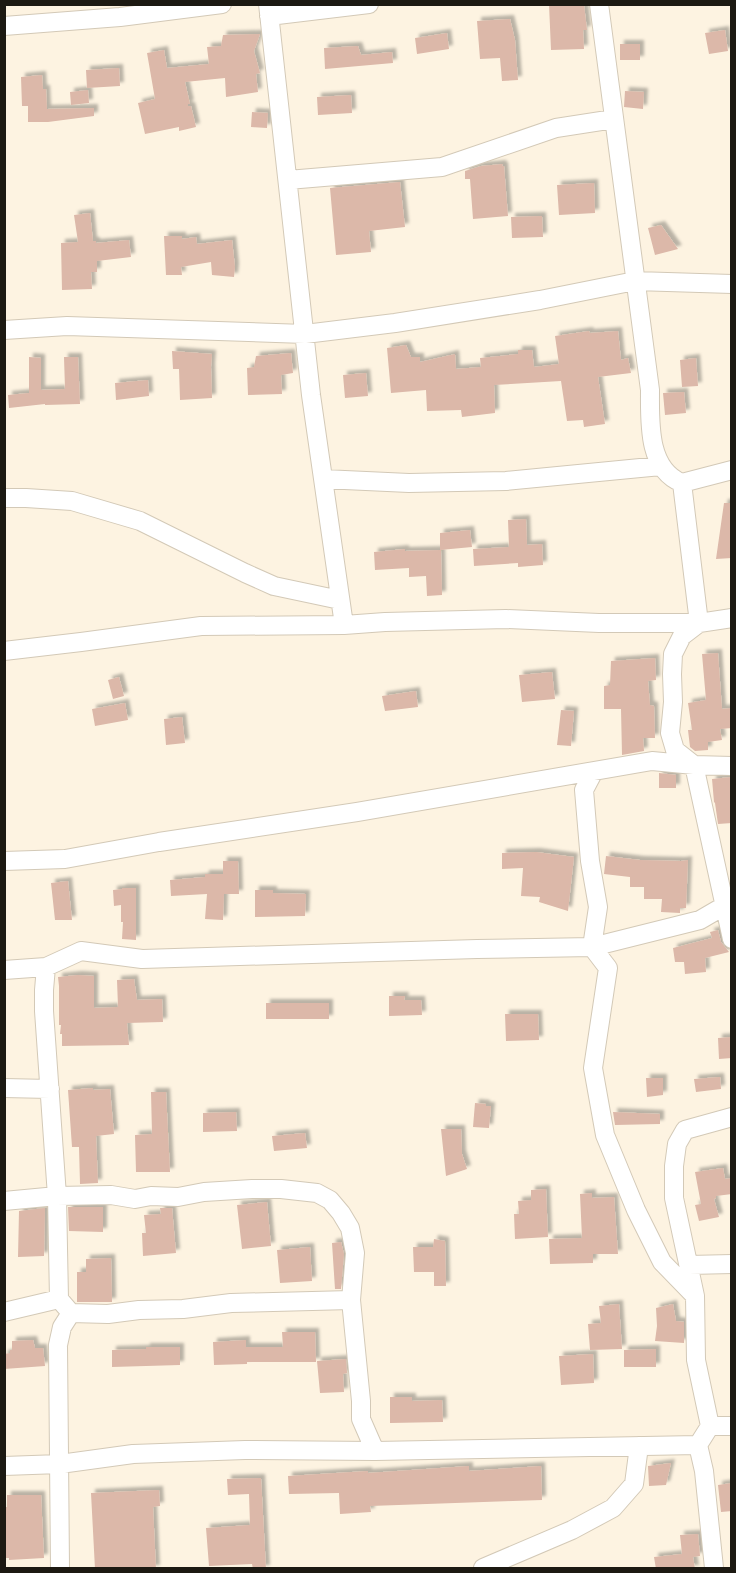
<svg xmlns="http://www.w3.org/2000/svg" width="736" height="1573" viewBox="0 0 736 1573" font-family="'Crimson Pro',serif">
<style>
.building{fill:#dcb8a9;filter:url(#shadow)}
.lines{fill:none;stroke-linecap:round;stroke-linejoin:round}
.street-casing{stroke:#d3c9b7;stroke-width:20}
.street{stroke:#fff;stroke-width:18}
</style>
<defs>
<filter id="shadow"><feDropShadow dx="4" dy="-4" stdDeviation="1.5" flood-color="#0004"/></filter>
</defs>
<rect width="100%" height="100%" fill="#fdf3e1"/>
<path class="building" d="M549,4H569V6L584,5L587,30H583L584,49L551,50Z
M510,19L515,40L518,80L502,81L500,58L480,59L477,21Z
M725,30L728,51L709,54L705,33Z
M447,33L449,49L417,54L415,38Z
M260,34L254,51L260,73L256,74L258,92L226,97L225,78L185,82L190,104H188V106H191L196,127L179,131V127L145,134L138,103L155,99L147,53L164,50L167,68L209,64L207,47L221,46L223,35Z
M620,44H640V60H620Z
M358,46L361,55L392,52L393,63L325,69L324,48Z
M119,68L120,86L87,88L86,70Z
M42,75L43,89H46L47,109L94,108V116L48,122H28V106H22L21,77Z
M88,90L89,103L71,105L70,92Z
M625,91L644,92L643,109L624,107Z
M351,95L352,113L318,115L317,97Z
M252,112L268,113L267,128L251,127Z
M503,164L502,166H504L508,216L473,219L470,179H465V171L481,166Z
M400,182L405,227L369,231L371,252L336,255L330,188Z
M594,183L595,213L559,215L557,185Z
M90,213L93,241H96V243L129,240L131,257L97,261V272H91L92,289L62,290L61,243L78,242L74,215Z
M542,216L543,237L512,238L511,217Z
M661,225L678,249L655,255L648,228Z
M164,236H182V239L196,237L197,244L232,240L235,267L234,277L212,275L211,262L181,267L182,275H166Z
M589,331L590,333L618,331L621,360L628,358L631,373L598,377L605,424L584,427L583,420L567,421L561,381L494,385L495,413L462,417L461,410L427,411L426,390L391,393L387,348L406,345L411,357H420V362L455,354L456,369L481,367L480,358L518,354V350H532L534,367L559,364L555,336Z
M172,351L212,354L211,367L212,398L180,400L179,369H173Z
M291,353L293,373L281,375L282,394L248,395L247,368L254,367L256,356Z
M29,357L41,358V390L65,389L64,357H78L80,404L45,405V404L9,408L8,395L29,393Z
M696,358L698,386L682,387L680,360Z
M366,373L368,396L345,398L343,375Z
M148,380L149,396L116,400L115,383Z
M684,392L686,413L665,415L663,393Z
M724,503H732V558L716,559Z
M526,519L527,545L542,544L543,565L518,567V563L474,566L473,549L509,547L508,520Z
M470,530L472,547L440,550V533Z
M405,549V551L441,550L442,595L427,596L426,576L409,577V568L375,570L374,552Z
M718,653L722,709L732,708V728L720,729L722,740L708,742V750L695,751L690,747L688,730H692L688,703L706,700L702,654Z
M655,658L656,680L648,681L650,705L654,706L655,738H643L644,751L622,755L621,709H604V686L610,685L611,661Z
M552,672L555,699L522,702L519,675Z
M119,677L124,696L113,699L108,680Z
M416,691L418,707L385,711L382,696Z
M125,703L128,720L95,726L92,709Z
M561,710L574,711L571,746L557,745Z
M182,717L185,743L166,745L164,719Z
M659,773L676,775V788H659Z
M732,777V802H730L732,823L718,824L715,803L714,802L712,779Z
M536,852L574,857L568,911L539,902L540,897L521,896L523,868L502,869V853Z
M606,856L640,860L681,861L688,860L686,908H680V913L661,912L662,899H644V887H630V877L604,874Z
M223,861H238L239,894H224L223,920L205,919L207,894L171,896L170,880L205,877V874H223Z
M68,881L72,920H55L51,883Z
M122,888H136V940L122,939L123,922H121V905L114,906L113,890L122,889Z
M255,890H273V893L306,894L305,916L255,917Z
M718,930L721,942L729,952L705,958L706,972L685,974L684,962H675L673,948L712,938L710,932Z
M78,975L94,976V1008L118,1007L117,980L134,979L137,1000L162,999L163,1022L127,1023L129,1045L62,1046V1034H60L61,1025H59V986L58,977Z
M389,996H405L404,1000H421L422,1015L389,1016Z
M266,1003H329V1019H266Z
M505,1014H538L539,1040L506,1041Z
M732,1037V1058L719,1059L718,1038Z
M720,1077L721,1089L696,1092L694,1079Z
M646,1078H663V1095L647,1097Z
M93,1088V1090L110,1089L114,1134L96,1136L98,1183L80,1184L79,1147H72L68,1090Z
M151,1092H166L170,1172H136L135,1135L152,1134Z
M475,1103L486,1104V1106H491L489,1128L473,1127Z
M236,1112L237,1131L203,1132V1113Z
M613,1112L660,1114V1124L615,1125Z
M441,1129H461L462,1154L467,1169L446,1176Z
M305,1133L307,1148L274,1151L272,1136Z
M723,1168L725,1179L732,1178V1194L716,1196V1198L714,1199L719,1217L699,1221L695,1205L701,1204L695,1172Z
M546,1189L548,1237L515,1239L514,1214H519L518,1201L531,1200V1190Z
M592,1193V1198L614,1197L618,1254H593V1263L550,1264L549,1239L582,1238L580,1194Z
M267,1202L271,1246L242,1249L237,1205Z
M68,1207H103V1232L69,1231Z
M45,1208L44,1256L18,1257L19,1211Z
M160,1208H172L176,1253L143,1256L142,1233H146L144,1215L161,1214Z
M434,1239L445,1241L446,1286H434V1272H414L413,1247H433Z
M341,1242L344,1254L341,1289H335L332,1243Z
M310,1247L312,1281L280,1283L277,1250Z
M111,1258L112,1302H77V1272H86V1259Z
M619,1304L622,1349L590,1350L588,1324L601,1323L599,1306Z
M673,1304L676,1321L684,1322V1343L655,1341L657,1326L656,1308Z
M282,1332H315L316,1362H247V1364L214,1365L213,1342L246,1340V1347H283Z
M33,1340L35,1348H43L45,1366L4,1369V1354L10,1353V1350H12V1341Z
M146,1347H180V1365L112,1367V1350L146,1349Z
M656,1349V1367H624V1350Z
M593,1354L594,1383L561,1385L559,1356Z
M346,1359L347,1373L343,1374L344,1392L320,1393L317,1361Z
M390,1397H412V1401L442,1400L443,1422L390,1423Z
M671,1463L666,1485L649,1486L648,1466Z
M469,1466V1471L541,1466L542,1500L370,1506L371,1512L340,1514L339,1493L289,1494L288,1476L368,1471V1473Z
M261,1478L266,1569H253L252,1564L209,1566L206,1528L250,1525L249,1494L228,1495L227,1479Z
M732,1483V1511L721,1512L718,1485Z
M159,1490L160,1506L153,1507L156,1569H95L91,1493Z
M7,1495H41L44,1558L9,1560V1558H4V1507H7Z
M698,1534L700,1556L693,1557L695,1569H656L654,1557L682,1554L680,1535Z"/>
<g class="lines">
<defs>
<path id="street" d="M268,4L311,395L344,625
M599,4L650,390C650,421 647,469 682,483L699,623L682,636L673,654L672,674L673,702L670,733L675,750L694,765L732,939
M269,16L369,4
M4,26L120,17L222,4
M288,180L442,167L556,128L614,119
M4,330L67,326L305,334L395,323L540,300L635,281L732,284
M323,479L409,483L506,481L661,466
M682,483L732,470
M4,498H26L72,501L140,521L245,573L274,586L340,600
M4,651L81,642L201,626L344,625L385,622L506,619L599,623H699L732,618
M594,771L584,790L590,861L598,907L592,947L608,968L593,1068L605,1135L636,1210L662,1262L695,1296
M4,861L65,859L159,842L357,812L652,761L694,765L732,766
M4,970L46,967
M4,1088L50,1089
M4,1201L57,1196L111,1195L135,1199L151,1196L178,1197L204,1192L252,1189H281L317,1193L330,1200L341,1213L350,1228L355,1253L351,1300L361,1401V1419L375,1451
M689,1265L732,1264
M4,1312L59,1299
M71,1313L108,1314L139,1310L183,1309L231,1303L351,1300
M710,1426H732
M4,1466L60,1464L133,1454L245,1450L375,1451L698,1445
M60,1568L58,1345L62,1327L71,1313L59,1299L57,1196L44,1011V990L46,967L81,951L142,959L477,949L592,947L700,920L724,906
M483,1568L572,1530L613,1508L634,1484L639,1446
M714,1568L704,1471L698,1445L710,1426L696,1360L695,1296L674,1198V1166L677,1144L685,1130L732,1117"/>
</defs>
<use href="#street" class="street-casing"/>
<use href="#street" class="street"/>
</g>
<rect width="736" height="1573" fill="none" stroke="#1c1912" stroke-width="12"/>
</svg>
